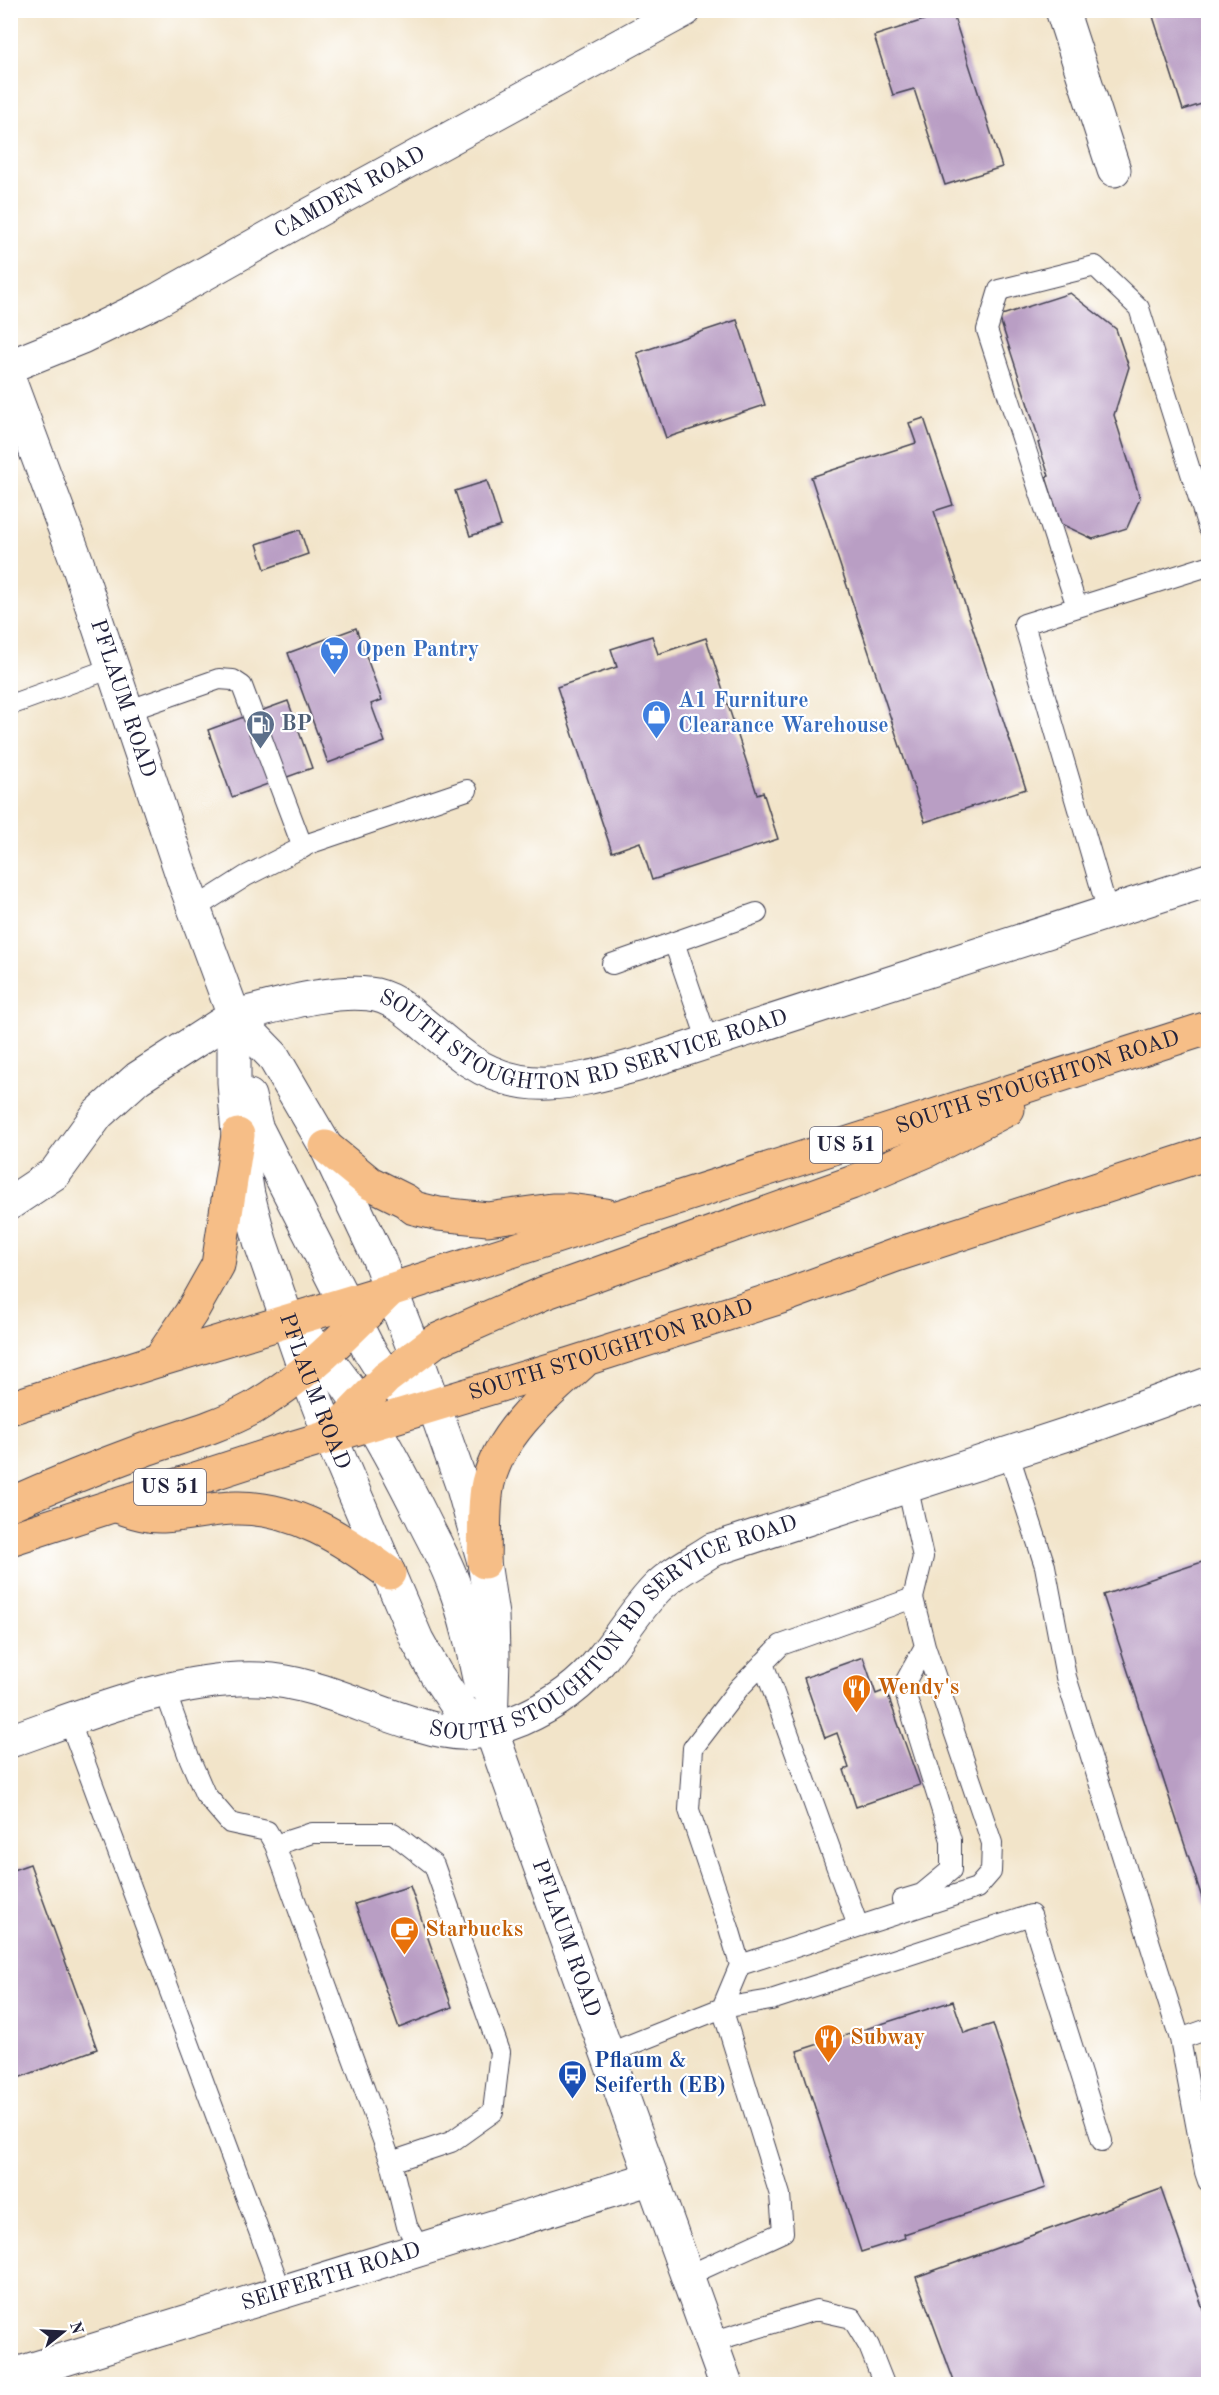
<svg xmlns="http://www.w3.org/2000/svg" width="1219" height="2395" viewBox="0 0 1219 2395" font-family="'Old Standard TT',serif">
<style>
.building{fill:#b99ec4}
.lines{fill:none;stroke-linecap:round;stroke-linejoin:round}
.service-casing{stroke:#413f50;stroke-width:22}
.minor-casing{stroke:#413f50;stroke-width:35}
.tertiary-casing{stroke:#413f50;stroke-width:35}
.primary-casing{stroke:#413f50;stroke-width:35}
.service{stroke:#fff;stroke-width:20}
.minor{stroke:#fff;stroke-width:33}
.tertiary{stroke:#fff;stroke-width:33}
.primary{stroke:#f6be87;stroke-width:33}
.labels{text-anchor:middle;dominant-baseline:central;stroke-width:4.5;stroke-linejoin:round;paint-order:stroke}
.shield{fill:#fff;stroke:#646476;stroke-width:1.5}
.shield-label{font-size:21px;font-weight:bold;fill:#22223b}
.street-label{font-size:22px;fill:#22223b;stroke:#fff}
.shop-label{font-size:22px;font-weight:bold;fill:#366cbe;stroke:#fff;text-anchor:start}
.service-label{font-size:22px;font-weight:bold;fill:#4e5e75;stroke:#fff;text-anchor:start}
.food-label{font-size:22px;font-weight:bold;fill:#c56008;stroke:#fff;text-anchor:start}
.transit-label{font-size:22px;font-weight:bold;fill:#164399;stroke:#fff;text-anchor:start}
</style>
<rect width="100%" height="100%" fill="#fff"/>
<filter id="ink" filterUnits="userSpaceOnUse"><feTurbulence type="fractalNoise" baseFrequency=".0167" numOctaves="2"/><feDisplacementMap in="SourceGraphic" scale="12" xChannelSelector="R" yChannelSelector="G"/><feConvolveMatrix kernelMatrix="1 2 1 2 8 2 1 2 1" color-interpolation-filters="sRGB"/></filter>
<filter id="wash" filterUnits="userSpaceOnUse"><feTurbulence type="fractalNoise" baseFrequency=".008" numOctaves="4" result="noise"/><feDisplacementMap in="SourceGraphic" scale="24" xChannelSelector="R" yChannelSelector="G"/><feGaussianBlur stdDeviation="1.35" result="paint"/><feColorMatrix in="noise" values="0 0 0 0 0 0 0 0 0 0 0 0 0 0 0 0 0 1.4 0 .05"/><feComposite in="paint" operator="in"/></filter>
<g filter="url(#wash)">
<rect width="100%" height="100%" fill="#f2e4c9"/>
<g id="blocks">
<path class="building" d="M1151,10H1208V102L1183,110Z
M952,11L1002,167L945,185L914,89L893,95L874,36Z
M1070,293L1116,329L1129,367L1114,415L1140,498L1127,528L1093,539L1061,524L1046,477L1049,476L1038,443L1040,442L999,316Z
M737,320L765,405L666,438L637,353Z
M924,418L953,505L934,511L1026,789L925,822L811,477L916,443L909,423Z
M487,481L501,526L470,536L455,491Z
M300,530L308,554L265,569L257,544Z
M356,628L382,700L371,704L385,742L328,763L288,653Z
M652,636L658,654L706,638L757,794L763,792L778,839L652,880L640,842L612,852L557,687L617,667L611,649Z
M288,701L312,768L232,797L208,730Z
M1208,1560V1916L1103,1595Z
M863,1657L876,1694L886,1690L920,1785L856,1807L844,1770L849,1768L837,1733L825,1738L804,1678Z
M30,1864L97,2049L10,2081V1871Z
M410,1886L452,2007L399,2028L355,1904Z
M953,2001L964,2033L993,2024L1046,2188L904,2234L905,2238L861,2252L797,2051Z
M1161,2189L1208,2323V2384H955L916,2277Z"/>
</g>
</g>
<g filter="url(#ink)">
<use href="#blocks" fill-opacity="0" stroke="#413f50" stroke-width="1.5"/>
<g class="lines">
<defs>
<path id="service" d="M1077,607L987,330L999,290L1095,266L1139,308L1208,527
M10,705L112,668
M127,711L219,679L233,680L242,686L303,848
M194,909L246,876L311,843L467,790
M1108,912L1024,624L1208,566
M674,942L708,1042
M612,964L757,913
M1008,1452L1045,1566L1066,1677L1180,2039L1205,2172L1208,2181
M763,1663L858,1926
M165,1691L189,1757L205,1794L230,1823L267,1831L275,1845L391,2162L407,2226L420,2250
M69,1720L282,2293
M275,1845L312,1833H393L434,1865L500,2052L493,2112L451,2142L391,2162
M902,1900L922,1894L951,1870V1840L903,1686L925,1646
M740,1965L977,1888L991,1872L992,1843L925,1646L913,1598
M1180,2039L1208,2029
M607,2054L722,2008L771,2000L1031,1915L1102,2141
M687,2276L783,2232L780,2195L722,2008L740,1965L729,1928L689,1810L693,1748L739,1688L781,1645L913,1598L923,1557L907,1485
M711,2342L816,2310L852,2318L869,2346L884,2384"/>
<g id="minor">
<path d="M1062,10L1114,170"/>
<path id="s1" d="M10,366L82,337L154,302L300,220L685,10"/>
<path d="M10,1203L55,1173L98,1114L138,1078L234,1016"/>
<path id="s2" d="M10,2376L652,2178"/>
</g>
<g id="tertiary">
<path id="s3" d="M10,382L77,562L184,881L234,1016V1082L238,1135L248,1195L260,1241L305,1371L330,1436L417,1640L436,1674L456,1704L470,1718L491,1730"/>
<path id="s4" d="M234,1016L273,1056L326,1147L378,1257L416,1355L463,1488L484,1562L492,1615L493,1656L491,1730L726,2384"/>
<path id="s5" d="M234,1016C274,1007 330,989 369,994C392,996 410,1013 427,1027C441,1038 455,1051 470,1061C526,1098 578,1081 637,1065L1208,880"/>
<path d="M249,1096L256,1127L369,1350C388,1380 396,1396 433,1404"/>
<path d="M303,1334C353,1382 390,1453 421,1515C432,1538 446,1561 454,1585C466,1617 473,1650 480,1683"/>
<path id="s6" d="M10,1741C84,1715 181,1675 260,1679C315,1681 368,1711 420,1725C436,1730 453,1734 469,1733C487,1732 505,1726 522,1719C551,1706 581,1686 601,1660C621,1636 634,1612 656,1589C671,1573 694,1562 712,1550L1089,1427L1208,1384"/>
</g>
<g id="primary">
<path d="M326,1147L370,1183L406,1201L414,1208L439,1214L488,1219L552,1210H569L606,1215"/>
<path d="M159,1360L191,1313L218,1265L238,1135"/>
<path id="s7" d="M10,1408L159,1360L390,1290L1208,1028"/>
<path d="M330,1436L386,1378L435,1341L544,1293L851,1183L926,1151L1008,1109"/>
<path d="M10,1504C55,1484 100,1466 146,1449C181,1437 220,1426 253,1408C304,1378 346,1334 388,1292"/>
<path d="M114,1505C130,1510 146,1517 163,1516C187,1515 211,1508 236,1508C295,1507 343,1539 389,1573"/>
<path id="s8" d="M10,1539L285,1450L570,1364L784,1296L896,1255L1208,1153"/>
<path d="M484,1562C485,1538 483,1505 488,1483C500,1433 545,1396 581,1364"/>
</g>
</defs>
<use href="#service" class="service-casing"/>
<use href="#minor" class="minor-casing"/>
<use href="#tertiary" class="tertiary-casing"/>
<use href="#primary" class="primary-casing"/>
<use href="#service" class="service"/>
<use href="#minor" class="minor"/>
<use href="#tertiary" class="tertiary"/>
<use href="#primary" class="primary"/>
</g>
</g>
<defs>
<symbol id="supermarket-pin" viewBox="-11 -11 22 30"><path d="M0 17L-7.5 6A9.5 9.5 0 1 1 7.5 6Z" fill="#3f7fe0" stroke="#fff"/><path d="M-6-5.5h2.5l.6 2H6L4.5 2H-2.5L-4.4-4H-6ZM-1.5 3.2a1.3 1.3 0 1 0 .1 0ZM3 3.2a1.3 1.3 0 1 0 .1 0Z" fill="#fff"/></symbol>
<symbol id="shop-pin" viewBox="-11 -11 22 30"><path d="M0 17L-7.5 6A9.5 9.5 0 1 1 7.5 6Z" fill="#3f7fe0" stroke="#fff"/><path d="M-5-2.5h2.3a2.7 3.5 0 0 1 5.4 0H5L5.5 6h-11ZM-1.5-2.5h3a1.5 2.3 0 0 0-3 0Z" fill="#fff"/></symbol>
<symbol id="fuel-pin" viewBox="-11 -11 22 30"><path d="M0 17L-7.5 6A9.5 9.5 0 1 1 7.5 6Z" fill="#5c6f8a" stroke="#fff"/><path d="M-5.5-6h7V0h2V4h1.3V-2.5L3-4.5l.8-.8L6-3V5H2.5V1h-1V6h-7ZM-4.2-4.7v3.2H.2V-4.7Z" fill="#fff"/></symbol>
<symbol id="restaurant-pin" viewBox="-11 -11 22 30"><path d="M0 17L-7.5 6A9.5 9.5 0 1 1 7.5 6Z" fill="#e8710a" stroke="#fff"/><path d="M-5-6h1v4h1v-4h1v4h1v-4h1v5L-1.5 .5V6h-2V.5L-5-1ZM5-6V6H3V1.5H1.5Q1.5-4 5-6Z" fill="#fff"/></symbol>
<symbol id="cafe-pin" viewBox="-11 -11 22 30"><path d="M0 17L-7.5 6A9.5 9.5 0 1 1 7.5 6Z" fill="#e8710a" stroke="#fff"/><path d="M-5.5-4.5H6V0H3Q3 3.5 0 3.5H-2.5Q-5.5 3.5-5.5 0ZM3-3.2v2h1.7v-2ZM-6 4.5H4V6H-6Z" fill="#fff"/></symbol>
<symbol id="bus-pin" viewBox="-11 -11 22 30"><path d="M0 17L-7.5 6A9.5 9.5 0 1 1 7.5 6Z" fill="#1a4fb4" stroke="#fff"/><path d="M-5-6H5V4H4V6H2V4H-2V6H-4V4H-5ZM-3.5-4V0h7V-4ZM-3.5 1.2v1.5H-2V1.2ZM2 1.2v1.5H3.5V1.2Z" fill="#fff"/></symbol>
</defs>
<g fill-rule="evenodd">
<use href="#supermarket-pin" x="318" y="634" width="33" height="45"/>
<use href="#shop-pin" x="640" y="698" width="33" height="45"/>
<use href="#fuel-pin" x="244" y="708" width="33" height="45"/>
<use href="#restaurant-pin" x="840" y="1672" width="33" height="45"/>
<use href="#cafe-pin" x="388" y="1914" width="33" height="45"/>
<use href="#restaurant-pin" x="812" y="2022" width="33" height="45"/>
<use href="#bus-pin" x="556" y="2058" width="33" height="45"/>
</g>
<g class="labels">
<g class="shield">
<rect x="810" y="1127" width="72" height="36" rx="4.5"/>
<rect x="134" y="1469" width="72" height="36" rx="4.5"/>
</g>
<g class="shield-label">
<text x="846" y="1145">US 51</text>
<text x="170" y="1487">US 51</text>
</g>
<g class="street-label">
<text stroke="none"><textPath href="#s1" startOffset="382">CAMDEN ROAD</textPath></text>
<text stroke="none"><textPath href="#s3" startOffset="336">PFLAUM ROAD</textPath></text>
<text stroke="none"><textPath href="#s5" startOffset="370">SOUTH STOUGHTON RD SERVICE ROAD</textPath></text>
<text stroke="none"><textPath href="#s7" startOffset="1078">SOUTH STOUGHTON ROAD</textPath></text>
<text stroke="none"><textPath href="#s8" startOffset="630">SOUTH STOUGHTON ROAD</textPath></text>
<text stroke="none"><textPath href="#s3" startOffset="1060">PFLAUM ROAD</textPath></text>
<text stroke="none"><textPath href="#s6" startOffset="657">SOUTH STOUGHTON RD SERVICE ROAD</textPath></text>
<text stroke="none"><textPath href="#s4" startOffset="996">PFLAUM ROAD</textPath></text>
<text stroke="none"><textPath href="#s2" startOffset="336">SEIFERTH ROAD</textPath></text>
</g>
<g class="shop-label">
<text x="356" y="650">Open Pantry</text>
<text x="678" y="701">A1 Furniture<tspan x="678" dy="25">Clearance Warehouse</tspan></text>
</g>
<g class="service-label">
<text x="281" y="724">BP</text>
</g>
<g class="food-label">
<text x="877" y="1688">Wendy's</text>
<text x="425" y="1930">Starbucks</text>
<text x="850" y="2038">Subway</text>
</g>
<g class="transit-label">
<text x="594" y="2061">Pflaum &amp;<tspan x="594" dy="25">Seiferth (EB)</tspan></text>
</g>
</g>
<rect width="1219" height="2395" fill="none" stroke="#fff" stroke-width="36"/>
<g transform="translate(63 2332) rotate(72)" stroke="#ffffff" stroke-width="4.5" paint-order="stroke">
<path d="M0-4.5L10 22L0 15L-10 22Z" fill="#22223b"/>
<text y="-9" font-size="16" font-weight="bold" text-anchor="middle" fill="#22223b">N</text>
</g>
</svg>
